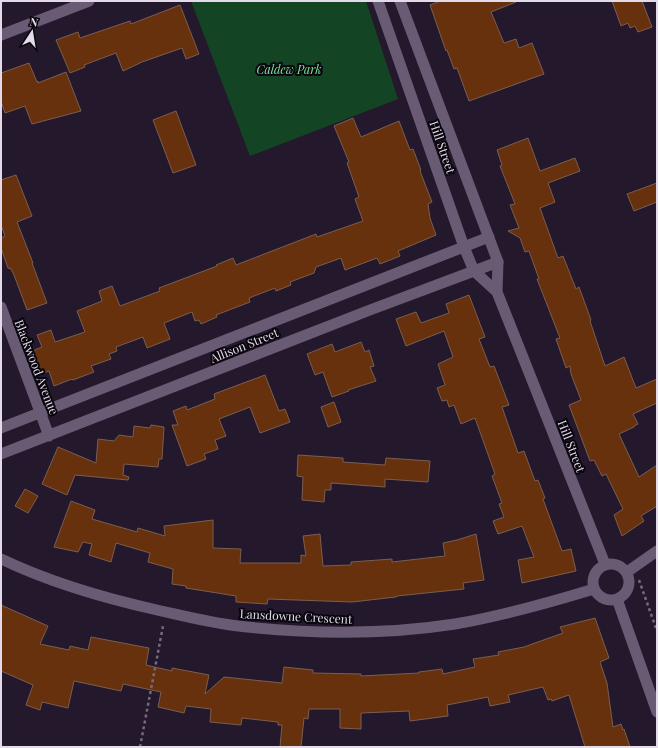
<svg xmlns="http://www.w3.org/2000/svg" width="658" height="748" viewBox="0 0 658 748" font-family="'Playfair Display',serif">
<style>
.green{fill:#134525}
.building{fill:#68310e;stroke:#7a5e50}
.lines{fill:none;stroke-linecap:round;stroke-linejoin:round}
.path{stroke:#766b7d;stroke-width:2.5;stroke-dasharray:3 3;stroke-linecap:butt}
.minor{stroke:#695b74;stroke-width:11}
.tertiary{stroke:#695b74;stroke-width:11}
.labels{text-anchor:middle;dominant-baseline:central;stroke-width:4;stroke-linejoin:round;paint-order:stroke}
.park-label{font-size:12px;font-style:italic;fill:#7de69d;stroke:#0a060e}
.street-label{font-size:12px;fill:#e3dbe9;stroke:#0a060e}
</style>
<rect width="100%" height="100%" fill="#24182d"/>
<path class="green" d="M191,1H366L398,99L250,156Z"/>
<path class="building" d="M440,1H516V2L491,12L504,43L516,39L519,48L532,43L544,74L469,101L457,68L454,69L447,50L446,51L430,5Z
M612,1H642L652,27L638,32L635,26L630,28L628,23L621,26Z
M180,5L199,54L186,59L182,48L142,62L123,71L116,53L84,65L85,67L70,73L56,40L78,32L80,38L130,21L131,24Z
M29,63L37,82L38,81V83L66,72L81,111L32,124L25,106L5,113L1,101V73Z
M176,111L196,165L173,173L153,120Z
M353,118L361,137L399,121L410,150L413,149L421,170L420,171L432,202L428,204L430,218L436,235L398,251L400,256L380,264L377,258L345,270L341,258L316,267L314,273L290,282L291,285L276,291L275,288L249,298L250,302L216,315L217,317L201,324L199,320L195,321L192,312L164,323L170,339L147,348L143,337L116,347L117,351L109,354L111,359L91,366L94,372L73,380L72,379L54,386L49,371L41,374L32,351L42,347L37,335L51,330L55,342L85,332L77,311L102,301L99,291L112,286L120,306L160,291L159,288L217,266L216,265L233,258L236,265L316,234L317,237L363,221L355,199L359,197L347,163L349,162L334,126Z
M528,138L540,171L575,158L580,171L548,183L555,202L540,208L558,258L563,256L576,289L579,287L591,320L590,321L605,366L624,357L636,388L657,379V403L633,414L638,424L634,426V427L619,434L639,477L657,465V506L641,516L644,521L622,536L614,515L623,509L606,474L602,476L594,460L590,461L569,405L581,400L571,374L570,366L566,368L556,339L560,338L537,279H539L529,251L525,252L520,238L508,231L519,228L510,205L515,204L500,166L502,165L497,150Z
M16,175L32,216L17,222L33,263H32L47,303L27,310L14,275L11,269L8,268L1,248V238L5,236L1,225V180Z
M657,183V202L634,211L627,194Z
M469,295L485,337L479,339L490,367L494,366L509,405L502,407L518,453L524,451L535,481L538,480L545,498L543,499L562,551L571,549L576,571L522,583L518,560L534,557L522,526L498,534L493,521L504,517L499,504L502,503L492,476L495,474L475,418L461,424L454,405L449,407L447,400L442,401L437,388L445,385L438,364L453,357L444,331L406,346L396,319L416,312L421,323L449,313L446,304Z
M361,342L365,352L369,350L374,366L370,367L376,381L348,390L349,391L332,397L323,372L315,375L307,354L332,344L335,352Z
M265,375L279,411L285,409L290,422L260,433L250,407L219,419L226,436L215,440L218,449L204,454L206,459L187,466L172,425H178L173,411L186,406L187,410L215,399L214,394Z
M334,402L341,422L328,427L321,407Z
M151,425L164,427L162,459H159L158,467L124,464L123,475L129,477L128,480L75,475L67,495L42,484L58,447L96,463L98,439L114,441L119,435L133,437L134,426L150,428Z
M298,455L343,458V462L385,465L386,458L430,461L428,482L385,479V487L331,483V490H325L324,502L302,500L303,477L297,476Z
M25,489L38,496L28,513L15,506Z
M71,501L95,510L92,519L137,532L138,528L165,536L164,526L213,520V548L241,549L240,563H301V555L306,556L303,536L320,534L323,566L351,565V562L392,559V562L445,556L443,543L457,540L476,534L484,580L463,583L464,589L397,596L396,597L352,602L268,599L267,604L236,602V596L186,588V586L172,584L173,569L148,562L150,553L116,543L111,562L89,555L92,544L83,542L78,552L54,547Z
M1,605L48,626L40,644L69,650L70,646L88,650L91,637L149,648L146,665L172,671V668L209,675L205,694L224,677L282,683L284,667L313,670V673L361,674V676L419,673V672L442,669L443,674L475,667L473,659L499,655L498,652L524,647L563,633L560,627L595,618L609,658L600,662L607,683L613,727L621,724L623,730L624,729L630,747H585L569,695L552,701L551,699L548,700L543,687L508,695L510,702L490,706L488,697L447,705L448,716L410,721L409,711L361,713V729L340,728V709H309L308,719L304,718L301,747H280L282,725H278V722L242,718L241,725L210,722L211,709L186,706L184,713L158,707L161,692L123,684L121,691L74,681L68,708L42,702L40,710L26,705L33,685L1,671Z"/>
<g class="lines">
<path class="path" d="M639,580L657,631
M140,747L163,626"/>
<path class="minor" d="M1,35L89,1
M1,307L49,436
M1,428L489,237
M1,454L370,310L498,262
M1,559C51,583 103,598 157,610C184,616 211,623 238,626C309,634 384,635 455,624C502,616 548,603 594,589
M627,572L657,551"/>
<path class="tertiary" d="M378,1L464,247L474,271L497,292
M400,1L498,262L497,292L605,564
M593 582a18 18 0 1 1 36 0a18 18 0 1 1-36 0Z
M617,599L657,712"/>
</g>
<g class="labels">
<g class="park-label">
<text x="289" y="69">Caldew Park</text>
</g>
<g class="street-label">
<text transform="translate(443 147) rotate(71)">Hill Street</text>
<text transform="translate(244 345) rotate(-22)">Allison Street</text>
<text transform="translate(37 367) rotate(69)">Blackwood Avenue</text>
<text transform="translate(572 446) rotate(69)">Hill Street</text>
<text transform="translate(296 616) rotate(3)">Lansdowne Crescent</text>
</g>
</g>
<rect width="658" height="748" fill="none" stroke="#e3dbe9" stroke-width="4"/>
<g transform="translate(32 32) rotate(12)" stroke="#0a060e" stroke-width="3" paint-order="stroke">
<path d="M0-3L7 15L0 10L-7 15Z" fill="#e3dbe9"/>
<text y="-6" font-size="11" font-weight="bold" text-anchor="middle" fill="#e3dbe9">N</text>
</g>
</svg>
